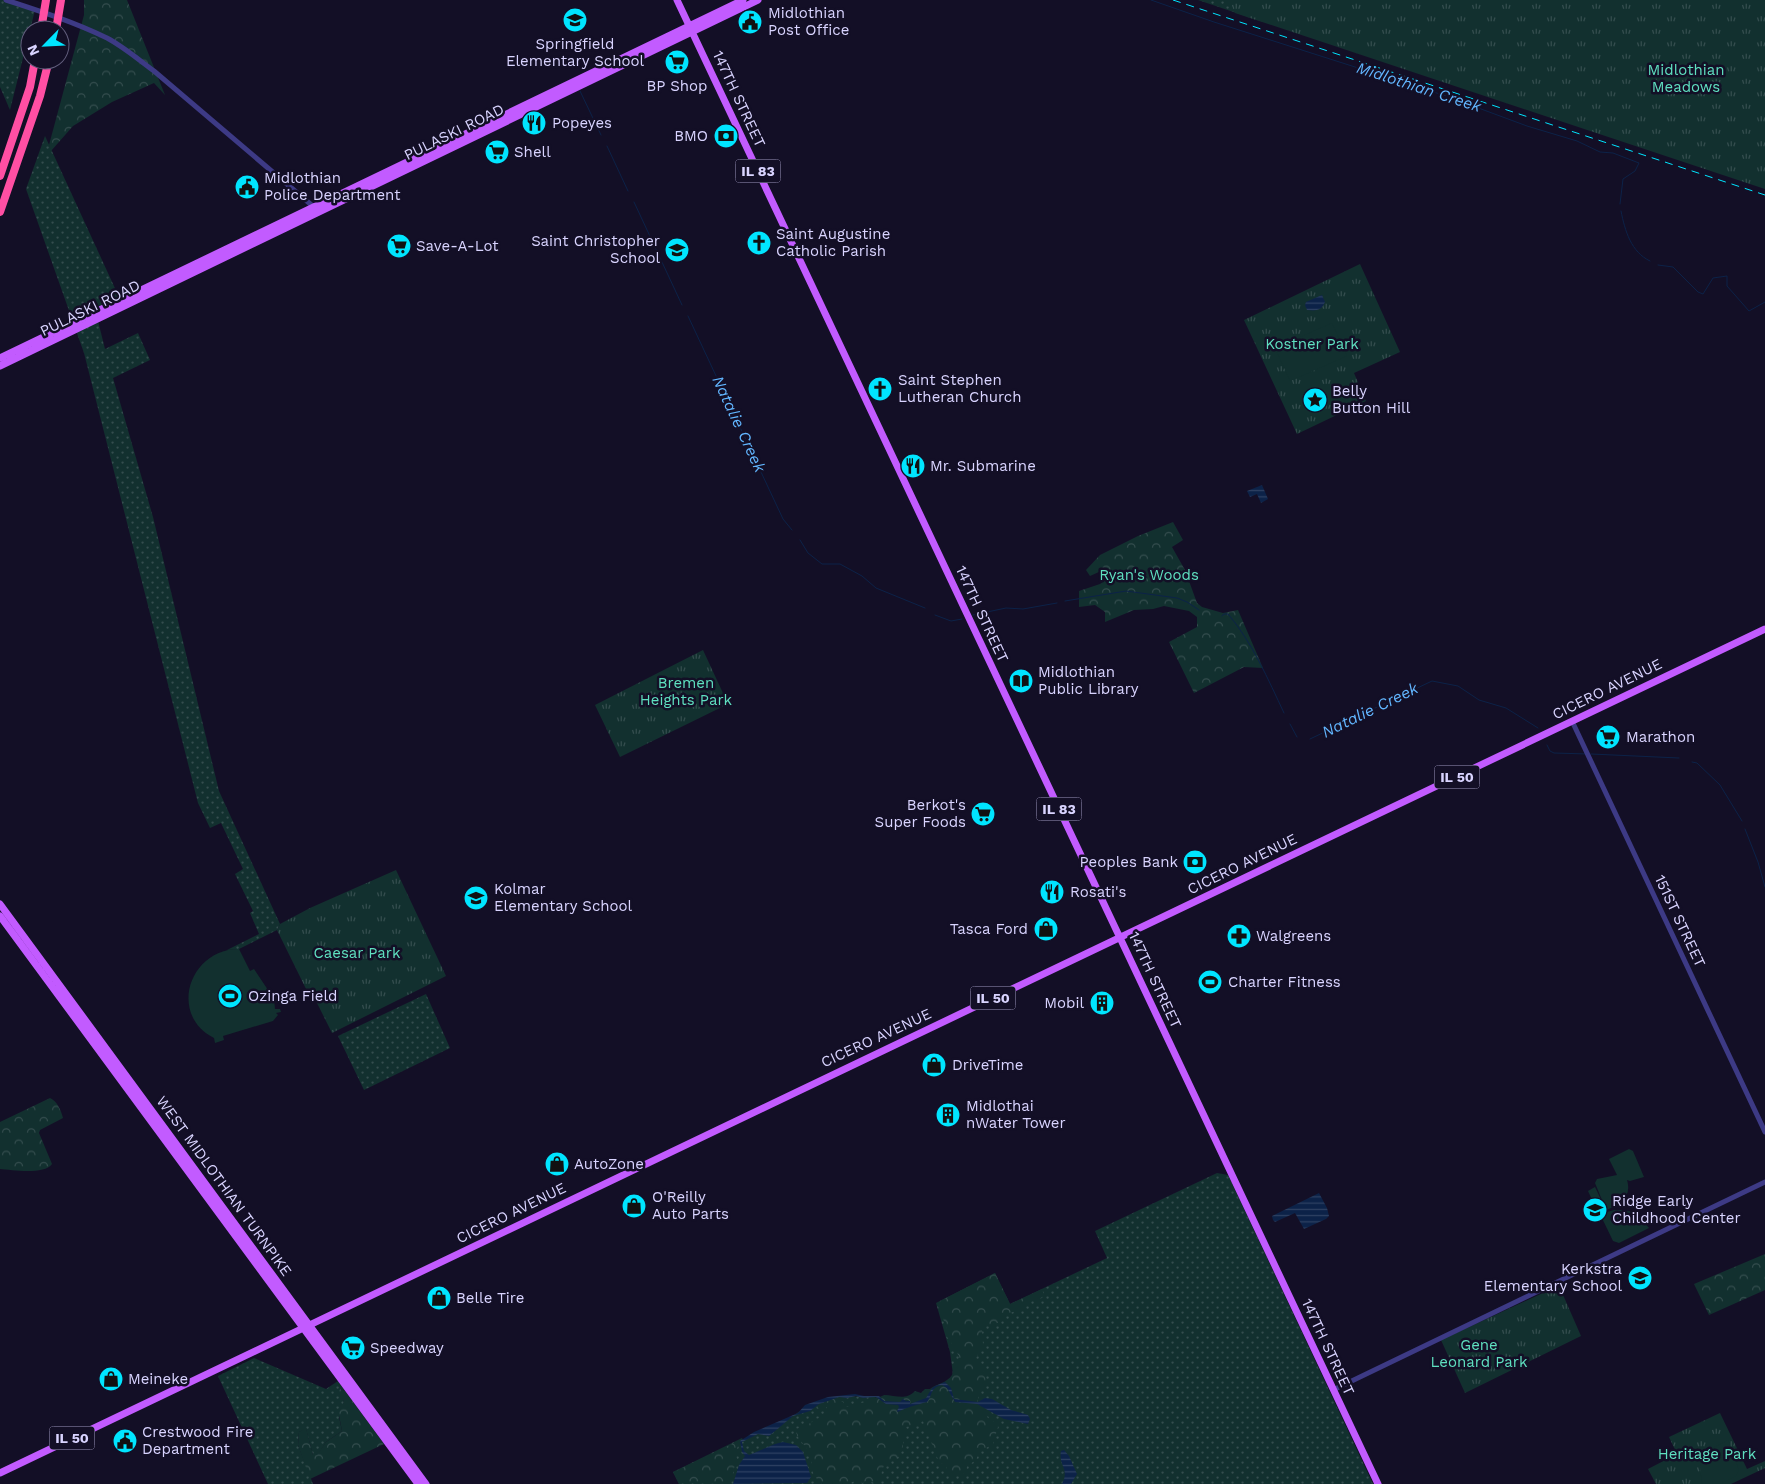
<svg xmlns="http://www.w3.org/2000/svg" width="1765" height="1484" viewBox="0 0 1765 1484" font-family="'Work Sans',sans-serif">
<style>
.grass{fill:url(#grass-dots)}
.forest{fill:url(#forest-crowns)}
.park{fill:url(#park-tufts)}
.pitch{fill:#12302f}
.water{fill:url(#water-rules)}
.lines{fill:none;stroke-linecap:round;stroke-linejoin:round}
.stream{stroke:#0c2248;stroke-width:1}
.minor{stroke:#3d3a85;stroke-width:5}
.major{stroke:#c25bff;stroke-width:7}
.highway{stroke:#ff4fa3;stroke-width:8}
.rail{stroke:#00e5ff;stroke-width:1;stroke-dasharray:8 6;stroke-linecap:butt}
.labels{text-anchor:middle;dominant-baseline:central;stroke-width:5;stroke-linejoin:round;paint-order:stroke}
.shield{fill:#130f26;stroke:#9e99be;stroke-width:1}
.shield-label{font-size:14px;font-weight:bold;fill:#d9d4ff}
.poi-label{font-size:15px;fill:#d9d4ff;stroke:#130f26;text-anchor:start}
.park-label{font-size:15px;fill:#5fe0c0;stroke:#130f26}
.street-label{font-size:15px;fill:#d9d4ff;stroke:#130f26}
.water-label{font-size:16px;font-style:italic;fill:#62b6ff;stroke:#130f26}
</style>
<defs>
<pattern id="grass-dots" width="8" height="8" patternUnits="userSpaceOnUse" patternTransform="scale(1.25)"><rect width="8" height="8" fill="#12302f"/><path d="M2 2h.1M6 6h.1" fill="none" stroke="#344d4e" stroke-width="1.8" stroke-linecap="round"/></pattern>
<pattern id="forest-crowns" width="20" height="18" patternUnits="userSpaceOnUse" patternTransform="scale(1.25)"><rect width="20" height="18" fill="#12302f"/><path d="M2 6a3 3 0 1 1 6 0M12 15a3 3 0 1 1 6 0" fill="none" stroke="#344d4e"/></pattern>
<pattern id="park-tufts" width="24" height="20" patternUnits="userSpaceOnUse" patternTransform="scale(1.25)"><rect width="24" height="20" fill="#12302f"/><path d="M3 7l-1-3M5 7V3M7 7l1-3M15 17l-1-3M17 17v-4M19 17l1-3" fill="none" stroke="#344d4e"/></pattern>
<pattern id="water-rules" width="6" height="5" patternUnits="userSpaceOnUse" patternTransform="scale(1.25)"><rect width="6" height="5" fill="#0c2248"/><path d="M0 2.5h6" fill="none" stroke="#2f4163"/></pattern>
</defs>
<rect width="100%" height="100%" fill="#130f26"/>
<path class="grass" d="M0,0H6L35,10L10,110L0,87Z
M1198,0H1282L1263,22Z
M45,136L119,297L95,309L105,349L138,333L150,360L113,378L153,517L219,791L280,924L277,930L239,949L227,950L259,934L250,913L253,911L235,874L243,869L221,823L210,828L198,803L84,353L26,189Z
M426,994L450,1048L364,1090L338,1036Z
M1217,1173L1228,1175L1229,1177L1373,1484H679L673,1472L742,1438L743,1440L788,1419L803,1409L841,1396L875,1397L892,1403L954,1382L950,1352L936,1303L995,1273L1010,1304L1107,1258L1095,1231Z
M254,1358L326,1389L338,1381L345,1391L340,1389L344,1402L339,1417L342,1431L326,1442L317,1456L313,1455L306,1429L299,1432L298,1445L313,1484H268L218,1376Z"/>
<path class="forest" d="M84,0H127L165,95L154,83L112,102L73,126L51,151L49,145L84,15Z
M1173,522L1183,540L1172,547L1185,570L1197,603L1202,607L1223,613L1238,610L1263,668L1244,667L1194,693L1169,642L1197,627V617L1189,611L1164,606L1153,609L1134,610L1105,622V612L1095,605L1079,607V591L1100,584L1114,574L1101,571L1090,576L1086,570L1100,555L1138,536Z
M50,1098C57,1101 61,1110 63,1118L40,1130L39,1133L52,1164C44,1175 13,1170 0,1169V1122Z
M1765,1254V1290L1709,1315L1694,1284Z
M995,1273L1010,1304L1042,1289L1044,1295L1042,1298L1032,1301L1020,1310L1006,1314L1001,1322L985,1326L982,1330L983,1344L976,1358L977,1362L985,1373L986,1386L980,1391L977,1403L985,1409L987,1417L997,1424L998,1427L993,1444L979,1452L976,1460L967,1466L966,1473L953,1477L948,1473L946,1466L939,1462L923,1421L906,1427L907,1431L904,1433L905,1437C902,1443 904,1450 899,1456C894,1460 888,1458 885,1464C881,1470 882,1477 877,1483H874L868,1480L863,1483L854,1481L849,1484H822C820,1480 816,1479 814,1475C810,1467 814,1459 807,1449C802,1442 795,1436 796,1429L806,1426L816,1419L824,1417L827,1407L818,1408L817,1405L839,1397L840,1402H843L846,1407C850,1407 882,1397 884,1395C895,1395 906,1401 915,1391L921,1393L925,1389H930C936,1384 947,1383 952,1375C953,1372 953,1369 954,1366L958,1363L959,1357L955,1348L947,1337L946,1326L938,1306L940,1301Z
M340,1389L345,1391L384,1444L310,1479L298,1445L299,1432L306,1428L313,1455H317L326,1442L342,1431L338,1410L344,1402L339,1391Z
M743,1439C737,1445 734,1454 738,1461L734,1468L731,1484L684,1483L679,1484L673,1472Z"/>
<path class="park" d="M1229,0H1765V189L1235,13Z
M1360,264L1400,352L1354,373L1366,401L1297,434L1244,320Z
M703,650L728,704L620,757L595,705Z
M396,870L446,976L332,1033L314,997L308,993L277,930L280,924L310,908Z
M1595,1187L1605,1208L1598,1212L1588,1191Z
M1556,1287L1560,1288L1581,1336L1465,1393L1441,1340Z
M1720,1413L1747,1469L1765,1461V1468L1731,1484H1656L1648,1469L1677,1454L1669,1437Z"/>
<path class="pitch" d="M1332,323L1347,356L1290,381L1275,348Z
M239,949L250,971L254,969L274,999L275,1009H280L281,1012L276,1013L278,1015L273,1021L223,1036L224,1040L215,1043L214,1038C168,1015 189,949 239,949Z
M1629,1149L1633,1151L1644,1177L1630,1181L1627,1180C1632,1197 1621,1204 1606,1210L1595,1183L1597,1179L1617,1175L1609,1159Z
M1614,1210C1633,1210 1637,1212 1649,1228L1619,1243L1613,1241L1600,1214Z
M1728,1440L1739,1470L1736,1476L1720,1484H1702L1700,1467L1703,1453Z"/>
<path class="water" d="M1322,295L1325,302C1321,311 1316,311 1307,310L1305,305L1306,302Z
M1262,485L1268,499L1261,503L1257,494L1250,497L1247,491Z
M1319,1193L1327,1208L1329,1216L1326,1219L1304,1229L1295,1213L1275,1222L1273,1220L1272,1216Z
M945,1382L951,1388L954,1399L978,1402L985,1398L992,1399L1011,1410L1028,1415L1030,1419L1028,1424L1004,1419L977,1404L955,1402L947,1388L942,1385C930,1387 933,1395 927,1402C916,1405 907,1407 898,1412L897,1411L899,1407L898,1405L886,1404L876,1397L863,1398L856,1396L847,1398L839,1397L819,1404L810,1411L793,1416L769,1436L758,1434L742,1442L744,1451L749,1455L775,1444L783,1442L796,1445L803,1452L811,1477L807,1483L733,1484L739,1465L745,1456L742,1452L740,1441L754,1432L798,1413L805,1405L828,1397L855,1394L864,1396H879L884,1401L900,1402L903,1399L906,1401H910V1404L926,1398C934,1386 930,1388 945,1382Z
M1064,1450L1069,1456L1077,1474L1071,1484H1062C1070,1469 1058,1465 1061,1451Z"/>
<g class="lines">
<path class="stream" d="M1151,0L1214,22L1446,96L1527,126L1577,141L1600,152L1613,153L1639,163L1635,171L1623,179L1620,204
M580,91L601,135
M607,146L628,191
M634,202L682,305
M1621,211C1625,231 1631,252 1650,261
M1658,265L1673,267L1698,292L1703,294L1713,278L1727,276V286L1749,311L1765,302
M688,316L783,519L792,530
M800,540L808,553L822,564H840L862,576L876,588L925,608
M1065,601L1126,591L1177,598L1187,602L1199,610
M935,615L951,621L962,619
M973,615L1006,608L1023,609L1057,603
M1222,616L1224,614H1228C1252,642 1268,679 1284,713
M1290,724L1297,737
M1310,739L1432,681L1458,686L1479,700L1506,708L1538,728
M1547,745L1550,751L1554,753L1587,754
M1591,754L1679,758
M1692,762L1697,763L1720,785L1742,821
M1745,829L1758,862L1765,887"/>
<path class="minor" d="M6,0C40,11 74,22 107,38C124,47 139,60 154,71L315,208
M1572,721L1765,1132
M1333,1390L1765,1182"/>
<path class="major" d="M677,0L1378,1484
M0,358L743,0
M0,366L758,0
M0,904L426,1484
M0,916L418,1484
M0,1473L1765,629"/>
<path class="highway" d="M41,30L46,0
M56,30L61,0
M0,176L30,87L35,60
M0,212L40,96L49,60"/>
<path class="rail" d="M1173,0L1765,195"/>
</g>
<defs>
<symbol id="school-disc" viewBox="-11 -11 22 22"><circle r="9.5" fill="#00e5ff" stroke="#130f26"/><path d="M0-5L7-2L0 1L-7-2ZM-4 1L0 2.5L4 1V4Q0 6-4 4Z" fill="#111"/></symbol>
<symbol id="civic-disc" viewBox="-11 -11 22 22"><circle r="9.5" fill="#00e5ff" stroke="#130f26"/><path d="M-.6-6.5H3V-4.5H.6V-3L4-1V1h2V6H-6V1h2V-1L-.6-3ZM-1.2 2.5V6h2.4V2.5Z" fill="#111"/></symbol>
<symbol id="supermarket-disc" viewBox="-11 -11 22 22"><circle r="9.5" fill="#00e5ff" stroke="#130f26"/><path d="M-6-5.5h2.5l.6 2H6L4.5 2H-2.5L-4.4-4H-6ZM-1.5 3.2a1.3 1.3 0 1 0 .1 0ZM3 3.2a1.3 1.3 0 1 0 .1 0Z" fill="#111"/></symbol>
<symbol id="restaurant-disc" viewBox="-11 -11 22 22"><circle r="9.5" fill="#00e5ff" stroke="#130f26"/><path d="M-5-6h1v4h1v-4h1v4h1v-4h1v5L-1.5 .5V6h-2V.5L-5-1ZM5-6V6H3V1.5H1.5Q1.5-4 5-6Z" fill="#111"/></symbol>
<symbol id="bank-disc" viewBox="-11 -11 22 22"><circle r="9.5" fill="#00e5ff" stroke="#130f26"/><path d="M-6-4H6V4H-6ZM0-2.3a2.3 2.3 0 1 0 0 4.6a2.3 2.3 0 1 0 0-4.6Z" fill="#111"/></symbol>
<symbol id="church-disc" viewBox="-11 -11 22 22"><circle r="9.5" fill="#00e5ff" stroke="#130f26"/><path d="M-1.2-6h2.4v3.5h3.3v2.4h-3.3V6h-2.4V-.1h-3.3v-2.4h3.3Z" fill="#111"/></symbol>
<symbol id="sight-disc" viewBox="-11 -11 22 22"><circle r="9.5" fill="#00e5ff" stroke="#130f26"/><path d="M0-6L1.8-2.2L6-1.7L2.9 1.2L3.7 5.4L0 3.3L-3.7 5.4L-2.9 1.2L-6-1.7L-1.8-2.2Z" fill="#111"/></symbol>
<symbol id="library-disc" viewBox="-11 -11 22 22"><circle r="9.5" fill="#00e5ff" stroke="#130f26"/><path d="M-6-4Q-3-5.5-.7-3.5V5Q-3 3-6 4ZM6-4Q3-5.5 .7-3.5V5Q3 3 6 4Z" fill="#111"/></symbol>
<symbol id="shop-disc" viewBox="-11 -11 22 22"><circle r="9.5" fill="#00e5ff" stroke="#130f26"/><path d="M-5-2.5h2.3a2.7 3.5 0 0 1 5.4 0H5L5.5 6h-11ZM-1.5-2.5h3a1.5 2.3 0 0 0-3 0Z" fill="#111"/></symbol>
<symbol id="pharmacy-disc" viewBox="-11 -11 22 22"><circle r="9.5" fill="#00e5ff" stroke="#130f26"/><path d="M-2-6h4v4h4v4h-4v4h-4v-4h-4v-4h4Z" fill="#111"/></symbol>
<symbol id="stadium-disc" viewBox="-11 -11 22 22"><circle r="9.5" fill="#00e5ff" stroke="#130f26"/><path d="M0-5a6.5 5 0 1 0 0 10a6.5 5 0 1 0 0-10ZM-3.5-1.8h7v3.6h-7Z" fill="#111"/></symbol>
<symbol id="building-disc" viewBox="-11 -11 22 22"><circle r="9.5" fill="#00e5ff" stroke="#130f26"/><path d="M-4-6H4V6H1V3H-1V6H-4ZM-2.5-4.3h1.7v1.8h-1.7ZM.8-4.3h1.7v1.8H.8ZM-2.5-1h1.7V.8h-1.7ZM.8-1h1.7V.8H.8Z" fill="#111"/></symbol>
</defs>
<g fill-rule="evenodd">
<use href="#school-disc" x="561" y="6" width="28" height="28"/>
<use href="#civic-disc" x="736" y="8" width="28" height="28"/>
<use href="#supermarket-disc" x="663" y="48" width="28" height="28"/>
<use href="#restaurant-disc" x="520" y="109" width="28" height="28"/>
<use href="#bank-disc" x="712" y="122" width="28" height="28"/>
<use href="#supermarket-disc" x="483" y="138" width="28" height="28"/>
<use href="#civic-disc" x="233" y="173" width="28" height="28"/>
<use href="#church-disc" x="745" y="229" width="28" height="28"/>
<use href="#supermarket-disc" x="385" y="232" width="28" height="28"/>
<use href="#school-disc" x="663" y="236" width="28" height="28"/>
<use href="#church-disc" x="866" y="375" width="28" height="28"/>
<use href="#sight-disc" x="1301" y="386" width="28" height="28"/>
<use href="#restaurant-disc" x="899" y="452" width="28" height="28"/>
<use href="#library-disc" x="1007" y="667" width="28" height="28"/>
<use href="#supermarket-disc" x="1594" y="723" width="28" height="28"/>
<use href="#supermarket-disc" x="969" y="800" width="28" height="28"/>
<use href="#bank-disc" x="1181" y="848" width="28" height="28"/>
<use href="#restaurant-disc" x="1038" y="878" width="28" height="28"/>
<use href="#school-disc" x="462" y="884" width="28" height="28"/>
<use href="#shop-disc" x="1032" y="915" width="28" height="28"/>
<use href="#pharmacy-disc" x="1225" y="922" width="28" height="28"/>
<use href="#stadium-disc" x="1196" y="968" width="28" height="28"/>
<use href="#stadium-disc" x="216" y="982" width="28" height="28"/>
<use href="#building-disc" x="1088" y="989" width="28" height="28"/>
<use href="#shop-disc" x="920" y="1051" width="28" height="28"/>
<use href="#building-disc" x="934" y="1101" width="28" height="28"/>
<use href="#shop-disc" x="543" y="1150" width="28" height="28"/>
<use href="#shop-disc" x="620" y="1192" width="28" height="28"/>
<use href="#school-disc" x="1581" y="1196" width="28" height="28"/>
<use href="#school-disc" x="1626" y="1264" width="28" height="28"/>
<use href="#shop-disc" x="425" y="1284" width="28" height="28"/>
<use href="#supermarket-disc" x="339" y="1334" width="28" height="28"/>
<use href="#shop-disc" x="97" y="1365" width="28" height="28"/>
<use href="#civic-disc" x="111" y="1427" width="28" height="28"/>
</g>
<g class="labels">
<g class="shield">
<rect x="735.5" y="159.5" width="45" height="23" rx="4"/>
<rect x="1434.5" y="765.5" width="45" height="23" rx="4"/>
<rect x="1036.5" y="797.5" width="45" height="23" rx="4"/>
<rect x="970.5" y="986.5" width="45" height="23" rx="4"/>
<rect x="49.5" y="1426.5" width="45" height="23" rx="4"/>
</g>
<g class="shield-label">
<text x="758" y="171">IL 83</text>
<text x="1457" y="777">IL 50</text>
<text x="1059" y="809">IL 83</text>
<text x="993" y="998">IL 50</text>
<text x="72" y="1438">IL 50</text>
</g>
<g class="poi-label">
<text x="768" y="13">Midlothian<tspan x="768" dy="17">Post Office</tspan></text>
<text x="575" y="44" text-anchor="middle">Springfield<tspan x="575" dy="17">Elementary School</tspan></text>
<text x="677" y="86" text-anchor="middle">BP Shop</text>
<text x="552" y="123">Popeyes</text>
<text x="708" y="136" text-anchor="end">BMO</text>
<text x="514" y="152">Shell</text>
<text x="264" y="178">Midlothian<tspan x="264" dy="17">Police Department</tspan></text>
<text x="776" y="234">Saint Augustine<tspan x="776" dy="17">Catholic Parish</tspan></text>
<text x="660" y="241" text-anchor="end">Saint Christopher<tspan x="660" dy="17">School</tspan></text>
<text x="416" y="246">Save-A-Lot</text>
<text x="898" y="380">Saint Stephen<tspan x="898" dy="17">Lutheran Church</tspan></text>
<text x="1332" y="391">Belly<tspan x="1332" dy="17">Button Hill</tspan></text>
<text x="930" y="466">Mr. Submarine</text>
<text x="1038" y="672">Midlothian<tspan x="1038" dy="17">Public Library</tspan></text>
<text x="1626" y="737">Marathon</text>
<text x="966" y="805" text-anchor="end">Berkot's<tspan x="966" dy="17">Super Foods</tspan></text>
<text x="1178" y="862" text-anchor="end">Peoples Bank</text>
<text x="494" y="889">Kolmar<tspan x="494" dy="17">Elementary School</tspan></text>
<text x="1070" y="892">Rosati's</text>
<text x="1028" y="929" text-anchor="end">Tasca Ford</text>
<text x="1256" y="936">Walgreens</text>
<text x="1228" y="982">Charter Fitness</text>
<text x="248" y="996">Ozinga Field</text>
<text x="1084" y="1003" text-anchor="end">Mobil</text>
<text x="952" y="1065">DriveTime</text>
<text x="966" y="1106">Midlothai<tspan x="966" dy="17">nWater Tower</tspan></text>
<text x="574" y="1164">AutoZone</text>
<text x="652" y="1197">O'Reilly<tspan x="652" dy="17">Auto Parts</tspan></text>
<text x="1612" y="1201">Ridge Early<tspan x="1612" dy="17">Childhood Center</tspan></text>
<text x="1622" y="1269" text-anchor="end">Kerkstra<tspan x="1622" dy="17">Elementary School</tspan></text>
<text x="456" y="1298">Belle Tire</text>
<text x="370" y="1348">Speedway</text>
<text x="128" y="1379">Meineke</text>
<text x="142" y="1432">Crestwood Fire<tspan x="142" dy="17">Department</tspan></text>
</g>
<g class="park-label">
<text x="1686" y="70">Midlothian<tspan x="1686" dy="17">Meadows</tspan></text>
<text x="1312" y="344">Kostner Park</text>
<text x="1149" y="575">Ryan's Woods</text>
<text x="686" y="683">Bremen<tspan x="686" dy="17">Heights Park</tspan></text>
<text x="357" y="953">Caesar Park</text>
<text x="1479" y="1345">Gene<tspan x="1479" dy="17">Leonard Park</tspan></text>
<text x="1707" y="1454">Heritage Park</text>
</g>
<g class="street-label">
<text transform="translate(739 99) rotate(65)">147TH STREET</text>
<text transform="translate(454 132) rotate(-26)">PULASKI ROAD</text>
<text transform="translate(90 308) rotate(-26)">PULASKI ROAD</text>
<text transform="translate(982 614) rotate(65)">147TH STREET</text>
<text transform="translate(1607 689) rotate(-26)">CICERO AVENUE</text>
<text transform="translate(1242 864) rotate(-26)">CICERO AVENUE</text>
<text transform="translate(1680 921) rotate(65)">151ST STREET</text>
<text transform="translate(1155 980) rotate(65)">147TH STREET</text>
<text transform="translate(876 1038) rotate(-25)">CICERO AVENUE</text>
<text transform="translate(224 1186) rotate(54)">WEST MIDLOTHIAN TURNPIKE</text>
<text transform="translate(511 1213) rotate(-26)">CICERO AVENUE</text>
<text transform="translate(1328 1347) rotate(65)">147TH STREET</text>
</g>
<g class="water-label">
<text transform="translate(1419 87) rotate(18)">Midlothian Creek</text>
<text transform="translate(739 424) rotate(65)">Natalie Creek</text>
<text transform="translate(1370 710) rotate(-26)">Natalie Creek</text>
</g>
</g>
<g transform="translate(45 45) rotate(246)"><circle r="24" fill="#130f26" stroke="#625e7d"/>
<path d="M0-4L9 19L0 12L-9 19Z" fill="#00e5ff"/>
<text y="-8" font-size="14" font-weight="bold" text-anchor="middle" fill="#d9d4ff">N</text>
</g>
</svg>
